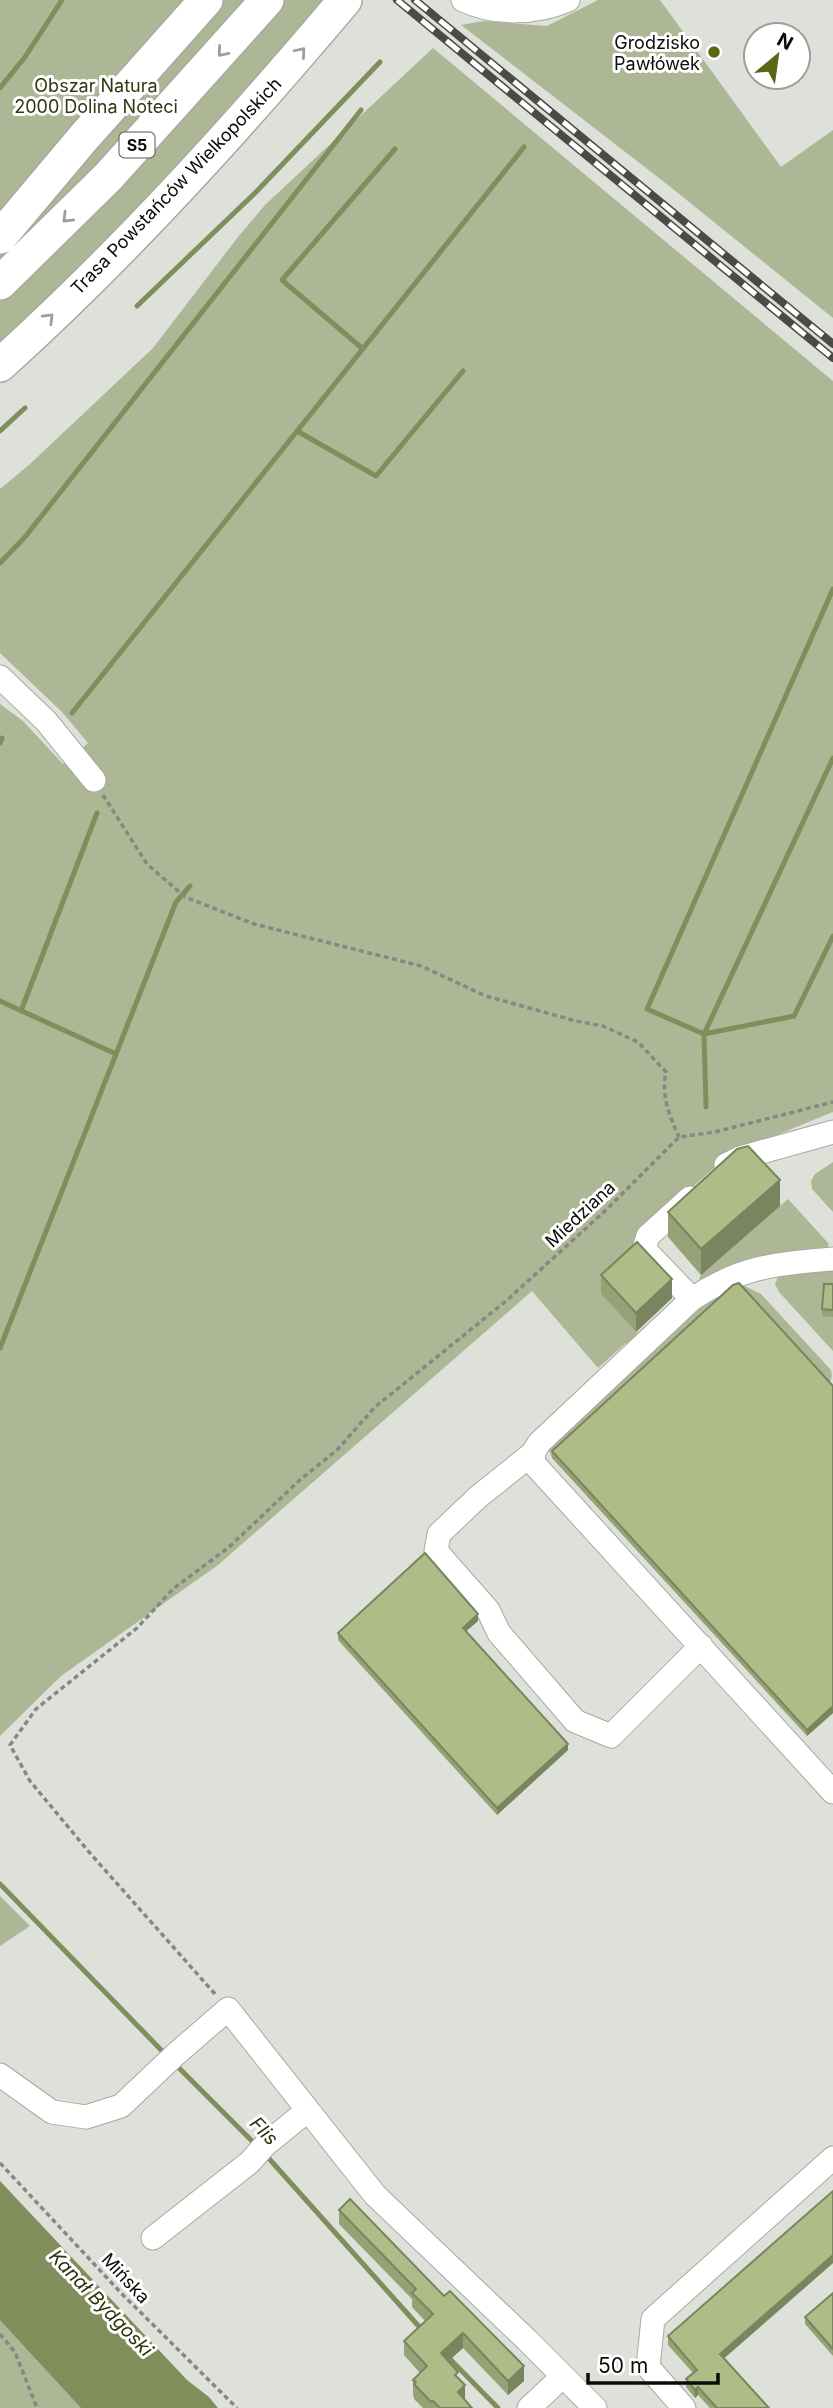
<svg xmlns="http://www.w3.org/2000/svg" width="833" height="2408" viewBox="0 0 833 2408" font-family="Inter,sans-serif">
<style>
.green{fill:#adb695}
.water{fill:#818e5c}
.lines{fill:none;stroke-linecap:round;stroke-linejoin:round}
.stream{stroke:#818e5c;stroke-width:5}
.minor-casing{stroke:#a7a9a1;stroke-width:25}
.highway-casing{stroke:#a7a9a1;stroke-width:36}
.path{stroke:#868882;stroke-width:3.5;stroke-dasharray:5 3.5;stroke-linecap:butt}
.minor{stroke:#fff;stroke-width:23}
.highway{stroke:#fff;stroke-width:33}
.rail-casing{stroke:#494b47;stroke-width:8}
.rail{stroke:#fff;stroke-width:5;stroke-dasharray:16;stroke-linecap:butt}
.wall{fill:#96a275}
.shaded-wall{fill:#7a845f}
.building{fill:#aebc88;stroke:#7a845f;stroke-width:2}
.oneway{stroke:#9d9e9d}
.poi-dot{fill:#586913;stroke:#fff;stroke-width:2.5}
.labels{text-anchor:middle;dominant-baseline:central;stroke-width:6;stroke-linejoin:round;paint-order:stroke}
.shield{fill:#fff;stroke:#545553;stroke-width:2}
.shield-label{font-size:16px;font-weight:bold;fill:#0b0c09}
.poi-label{font-size:18px;fill:#0b0c09;stroke:#fff;text-anchor:end}
.park-label{font-size:18px;fill:#303811;stroke:#fff}
.street-label{font-size:18px;fill:#0b0c09;stroke:#fff}
.water-label{font-size:19px;font-style:italic;fill:#2a330a;stroke:#fff}
</style>
<rect width="100%" height="100%" fill="#dee1d9"/>
<path class="green" d="M0,0H352L0,350Z
M598,0H660L781,167L833,130V318L668,185L461,25L484,21L547,26Z
M433,48L833,381V1112L728,1155L636,1238L633,1249L602,1295L637,1333L679,1298L630,1347L626,1343L598,1368L532,1291L218,1565L61,1676L0,1736V704L23,721L63,764L88,743L62,712L0,653V489L30,464L153,348L238,237L265,205Z
M833,1162V1212L812,1189L811,1181L815,1174Z
M788,1199L829,1244L826,1251L702,1281L699,1279L701,1275Z
M833,1266V1351L779,1292L775,1284L778,1276Z
M740,1284L761,1294L831,1370L832,1376L830,1383L740,1285L551,1457L549,1447L714,1294Z
M0,1896L30,1926L0,1946Z
M0,2305L41,2364L81,2408H0Z"/>
<path class="water" d="M0,2181L187,2380L209,2397L218,2408H81L0,2320Z"/>
<g class="lines">
<path class="stream" d="M0,88L25,57L62,0
M137,306L256,192L380,62
M363,349L282,280L395,149
M0,431L25,408
M297,431L376,476L463,371
M0,563L25,537L361,110
M72,713L524,147
M0,743L2,738
M0,1001L116,1054
M21,1011L97,813
M704,1034L833,758
M704,1034L794,1016L833,936
M706,1107L704,1034L647,1009L833,589
M0,1348L176,902L190,886
M0,1884L166,2055
M175,2064L257,2146
M264,2153L423,2331
M447,2356L498,2408"/>
<defs>
<path id="minor" d="M463,0C495,15 536,14 568,0
M0,677L46,721L94,780
M726,1165L740,1158L833,1132
M690,1198L648,1236L644,1249L692,1299L539,1443L533,1453L534,1464L833,1792
M692,1299C742,1266 775,1264 833,1259
M533,1453L478,1497L439,1534L436,1551L488,1610L499,1633L575,1721L611,1736L701,1646
M0,2075L52,2112L86,2117L121,2106L176,2054L228,2009L375,2195L527,2340L595,2408
M153,2238L250,2162L265,2145L308,2110
M529,2408L563,2376
M684,2408L648,2367L653,2319L833,2158"/>
<path id="highway" d="M0,237L85,136L206,0
M0,283L108,177L267,0
M0,365C124,253 237,128 345,0"/>
</defs>
<use href="#minor" class="minor-casing"/>
<use href="#highway" class="highway-casing"/>
<path class="path" d="M103,795L147,864L185,897L254,924L421,966L486,996L576,1021L603,1026L638,1042L666,1072C661,1096 669,1115 679,1137
M215,1994L89,1852L30,1781L10,1745L36,1709L137,1628L174,1588L228,1548L301,1479L337,1450L375,1407L506,1301L606,1210L679,1137L715,1132L833,1102
M0,2163L122,2294L237,2408
M0,2334L15,2352L37,2408"/>
<use href="#minor" class="minor"/>
<use href="#highway" class="highway"/>
<defs>
<path id="rail" d="M397,0L833,358
M415,0L833,344"/>
</defs>
<use href="#rail" class="rail-casing"/>
<use href="#rail" class="rail"/>
</g>
<path class="wall" d="M780,1206L701,1275L668,1237V1212Z
M601,1275L672,1298L636,1332L601,1294Z
M833,1284V1317L822,1316V1309Z
M833,1386V1713L807,1736L552,1458V1451Z
M478,1621L466,1631L568,1750L497,1815L338,1640V1633Z
M833,2191V2263L724,2358L769,2408H710L698,2395L695,2398L686,2387V2379L693,2373L668,2345V2336Z
M339,2210L524,2381L508,2395L463,2348L448,2361L458,2378L465,2400L472,2408H423L414,2399L413,2394V2380L420,2373L404,2355V2341L425,2321L412,2307V2299L339,2224Z
M833,2293V2356L805,2324V2317Z"/>
<path class="shaded-wall" d="M780,1180V1206L701,1275V1249Z
M672,1279V1298L636,1332V1313Z
M478,1614V1621L463,1634V1628Z
M833,1706V1713L807,1736V1730Z
M568,1744V1750L497,1815V1808Z
M833,2255V2263L720,2362V2354Z
M463,2333V2348L441,2368V2353Z
M524,2366V2381L508,2395V2381Z
M465,2385V2399L458,2406V2392Z
M698,2387V2395L695,2398V2390Z"/>
<path class="building" d="M748,1146L780,1180L701,1249L668,1212L737,1149Z
M637,1242L672,1279L636,1313L601,1275Z
M739,1283L833,1386V1706L807,1730L552,1451L733,1285Z
M824,1284H833V1310L822,1309Z
M425,1553L478,1614L463,1628L568,1744L497,1808L338,1633Z
M833,2191V2255L720,2354L769,2408H717L698,2387L695,2390L686,2379L697,2370L668,2336Z
M350,2199L444,2296L450,2291L524,2366L508,2381L463,2333L441,2353L458,2372L455,2375L465,2385L458,2392L472,2408H440L433,2401L431,2402L414,2384L416,2382L413,2380L427,2366L404,2341L433,2314L412,2293L416,2289L339,2210Z
M833,2293V2349L805,2317Z"/>
<defs><path id="oneway-chevron" d="M-2-3.5L2.5 0L-2 3.5" fill="none" stroke-width="1.6" stroke-linecap="round" stroke-linejoin="round" transform="scale(1.75)"/></defs>
<g class="oneway">
<use href="#oneway-chevron" transform="translate(222 52) rotate(131)"/>
<use href="#oneway-chevron" transform="translate(301 52) rotate(-50)"/>
<use href="#oneway-chevron" transform="translate(67 218) rotate(135)"/>
<use href="#oneway-chevron" transform="translate(49 318) rotate(-45)"/>
</g>
<circle class="poi-dot" cx="714" cy="52" r="7"/>
<g class="labels">
<rect class="shield" x="119.5" y="132.5" width="35" height="25" rx="5"/>
<g class="shield-label">
<text x="137" y="145">S5</text>
</g>
<g class="poi-label">
<text x="700" y="42">Grodzisko<tspan x="700" dy="21">Pawłówek</tspan></text>
</g>
<g class="park-label">
<text x="96" y="85">Obszar Natura<tspan x="96" dy="21">2000 Dolina Noteci</tspan></text>
</g>
<g class="street-label">
<text transform="translate(176 186) rotate(-46)">Trasa Powstańców Wielkopolskich</text>
<text transform="translate(580 1214) rotate(-43)">Miedziana</text>
<text transform="translate(126 2278) rotate(47)">Mińska</text>
</g>
<g class="water-label">
<text transform="translate(264 2131) rotate(46)">Flis</text>
<text transform="translate(101 2303) rotate(46)">Kanał Bydgoski</text>
</g>
</g>
<g transform="translate(777 56) rotate(29)"><circle r="33" fill="#ffffff" stroke="#9d9e9d" stroke-width="2"/>
<path d="M0-5L12 26L0 18L-12 26Z" fill="#586913"/>
<text y="-10" font-size="19" font-weight="bold" text-anchor="middle" fill="#0b0c09">N</text>
</g>
<path d="M588 2373v10h130v-10" fill="none" stroke="#0b0c09" stroke-width="3.5"/>
<text x="598" y="2373" font-size="21" fill="#0b0c09" stroke="#ffffff" stroke-width="5" paint-order="stroke">50 m</text>
</svg>
